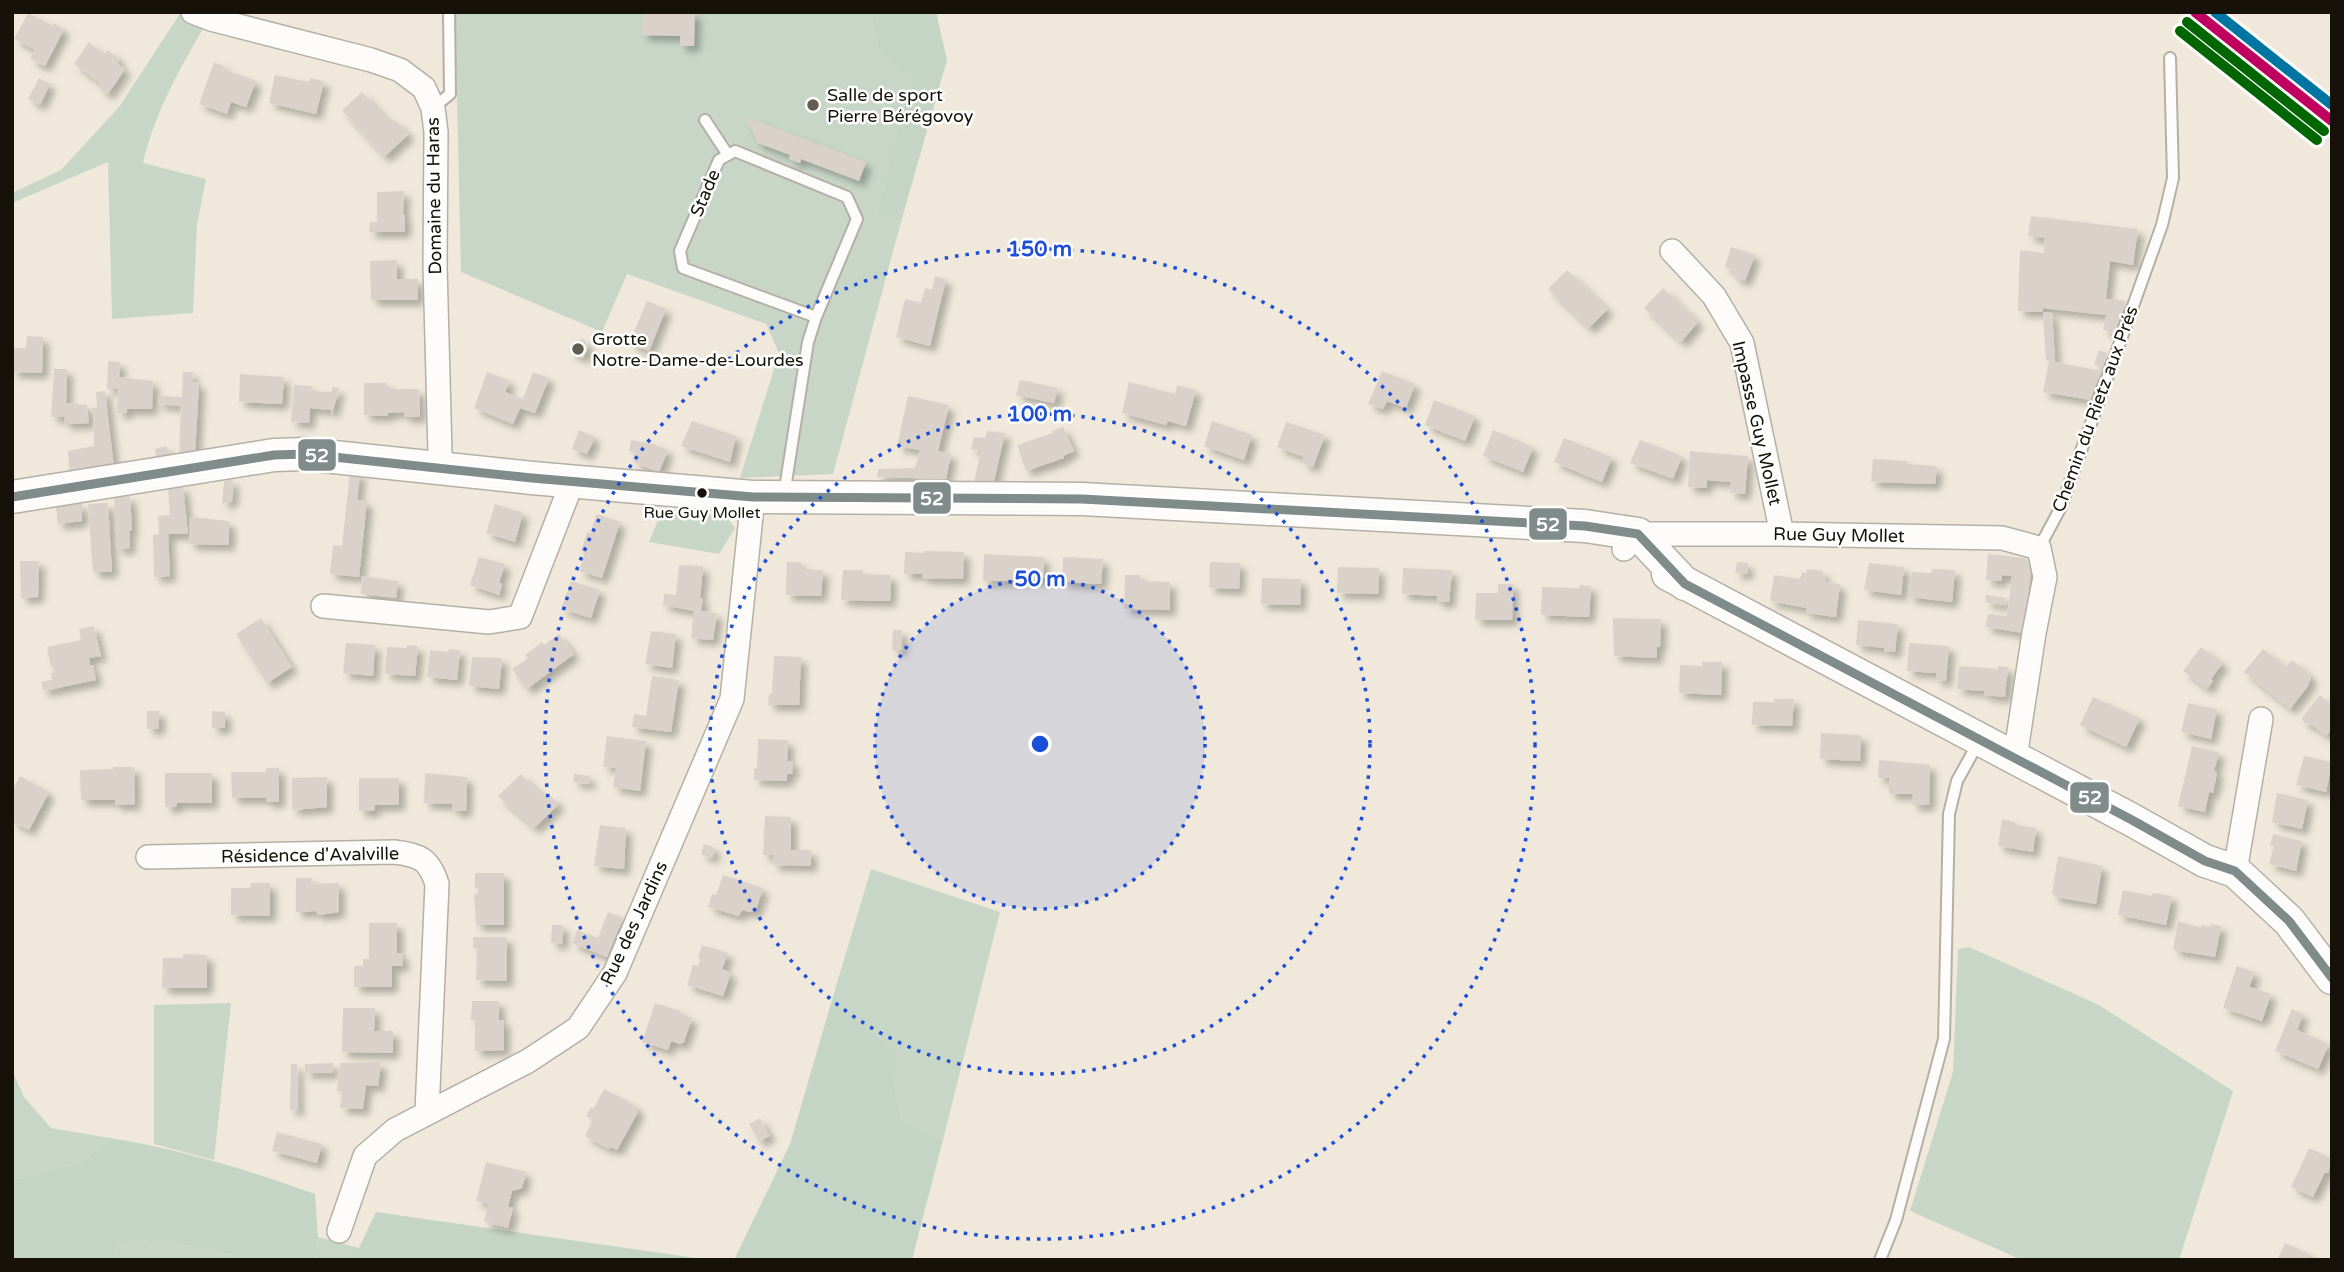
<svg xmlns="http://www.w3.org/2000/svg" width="2344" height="1272" viewBox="0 0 2344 1272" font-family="'Varela Round',sans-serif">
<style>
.green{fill:#c8d6c7}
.forest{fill:#c5d5c5}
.building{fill:#dad1ca;filter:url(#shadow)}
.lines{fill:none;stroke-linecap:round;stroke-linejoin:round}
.lane-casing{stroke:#b5afa5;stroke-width:14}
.street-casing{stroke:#b5afa5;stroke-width:26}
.secondary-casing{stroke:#b5afa5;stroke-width:35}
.lane{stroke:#fdfcfa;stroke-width:10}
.street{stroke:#fdfcfa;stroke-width:23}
.secondary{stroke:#fdfcfa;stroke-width:32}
.bus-1-casing{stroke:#fff;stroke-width:14}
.bus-1{stroke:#808c89;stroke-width:9}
.rail-1-casing{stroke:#fff;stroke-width:16}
.rail-2-casing{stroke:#fff;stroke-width:16}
.rail-3-casing{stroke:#fff;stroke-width:16}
.rail-4-casing{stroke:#fff;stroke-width:16}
.rail-1{stroke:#bf005f;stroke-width:10}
.rail-2{stroke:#060;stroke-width:10}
.rail-3{stroke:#0075a1;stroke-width:10}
.rail-4{stroke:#060;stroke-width:10}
.ring{fill:none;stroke:#1d4ed8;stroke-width:3.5;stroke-dasharray:3.5 7}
.poi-dot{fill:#625d52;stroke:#fff;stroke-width:2.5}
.bus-dot{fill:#161209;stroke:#fff;stroke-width:2.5}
.labels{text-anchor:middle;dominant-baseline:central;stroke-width:5;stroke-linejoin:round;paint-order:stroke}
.bus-label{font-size:16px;fill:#161209;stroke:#fff}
.poi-label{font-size:18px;fill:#161209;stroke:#fff;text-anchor:start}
.street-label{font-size:18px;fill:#161209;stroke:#fff}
.centre{fill:#1d4ed8;stroke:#fff;stroke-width:3.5}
.ring-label{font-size:21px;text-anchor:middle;font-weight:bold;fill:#1d4ed8;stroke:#fff;stroke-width:5;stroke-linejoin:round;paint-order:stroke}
.line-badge{stroke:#fff;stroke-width:2.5}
.badge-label{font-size:19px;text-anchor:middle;font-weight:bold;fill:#fff}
</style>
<defs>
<filter id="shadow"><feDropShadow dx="6" dy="6" stdDeviation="3.5" flood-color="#0004"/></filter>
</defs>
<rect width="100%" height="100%" fill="#f0e9db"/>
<path class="green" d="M181,12H213C185,59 155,110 143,163L206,179L197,224L193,313L112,319L108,162L12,203V193L61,170L119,107Z
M455,12H871L878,50L914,79L877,212L901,222L833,474L740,478L779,353L766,324L627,274L602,332L461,272Z
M661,513L725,515L735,528L719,554L649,542Z
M871,869L1000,912L943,1140L902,1120L892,1077V1047L857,1021L834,993Z
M1969,947L2099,1005L2233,1091L2179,1260H2022L1910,1211L1953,1072L1958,949Z
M231,1003L214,1160L154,1144V1005Z
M12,1070L24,1097L51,1128L110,1138L83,1161L12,1180Z
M318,1237L359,1248L353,1260H315Z
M153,1239L232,1255V1260H114L115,1246Z"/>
<path class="forest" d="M871,12H938L937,16L947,60L901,222L877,212L913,79L878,50Z
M834,993L857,1021L892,1047V1077L902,1120L943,1140L912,1260H734L790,1144Z
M110,1138C181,1149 247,1170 315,1194L318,1237L315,1260H232V1255L153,1239L115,1246L114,1260H12V1180L83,1161Z
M376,1212L710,1260H353Z"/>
<path class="building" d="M643,12H695L694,46H680V36L642,35Z
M28,13L53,26L54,23L64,29L45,66L30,59L35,50L14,39Z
M89,42L104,55L107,50L120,59L117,63L125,69L108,94L99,88L101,84L74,64Z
M214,62L224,66L223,69L256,81L246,107L231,102L227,114L199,104Z
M275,75L309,82L310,78L324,81L316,114L269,103Z
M39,78L50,84L40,105L28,99Z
M362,92L391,123L395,120L409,134L384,157L342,110Z
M745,117L866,162L859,181L801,159L800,163L789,159L790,155L758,143Z
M404,191L403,214L405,215V232H369L370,222H377V192Z
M2031,216L2138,229L2133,265L2110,261L2106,299L2126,301L2114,334L2103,329L2106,315L2042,308L2043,312L2018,311L2020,250L2044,253L2045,238L2028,236Z
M1731,247L1755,255L1745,281L1733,277L1735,271L1725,267Z
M397,260V279H418V300H371L370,261Z
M1567,270L1608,309L1589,328L1548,289Z
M935,276L946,279L930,346L896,337L905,299L921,303L925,288L932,290Z
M1663,288L1698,322L1681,342L1644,308Z
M647,301L666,309L649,351L629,343Z
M2043,312L2052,313L2055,362L2101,371L2090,400L2043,392L2049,361L2046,360Z
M27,336L43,337L42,373L12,372V348H26Z
M584,339L588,347L583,358L569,352L574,341Z
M2099,350L2107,353L2102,368L2094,364Z
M108,361L120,362L119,377L153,381L152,409H127V413H117L118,389H107Z
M54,369H67L66,403L87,405L89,423L64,424L65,417H51Z
M1382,371L1415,384L1406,408L1387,401L1383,409L1368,404Z
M183,372H193L192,382L199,383L195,455L179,458L181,406L158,404V396L182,397Z
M487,372L510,381L505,392L523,399L533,372L549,378L535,413L520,408L513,424L474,408Z
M240,374L284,377L282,404L239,402Z
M1020,380L1058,388L1054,403L1016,395Z
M1129,382L1175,394L1177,385L1196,390L1186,426L1168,421L1166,425L1122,413Z
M364,383H387L388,389H419L420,417H404V412L388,413V416L364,415Z
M294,385L312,386L311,391L332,392V387L339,388L332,415L331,410L310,408L309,423L291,422Z
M105,391L114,468L70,475L68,451L94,446L93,408H97L96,392Z
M908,396L949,405L938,451L951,454L946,479L877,477L878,469L915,468L920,450L897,446Z
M1434,400L1475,416L1465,441L1425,425Z
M692,421L736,436L730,462L681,446Z
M1212,421L1252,435L1244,460L1204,446Z
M1286,422L1325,435L1313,467L1302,463L1304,457L1277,447Z
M1063,427L1074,451L1063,456L1064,458L1026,471L1017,445L1053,433L1052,431Z
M579,430L595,437L587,454L572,449Z
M1493,430L1533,447L1523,472L1483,456Z
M987,431L1005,433L994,481H974L981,451L971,449L974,437L985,438Z
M1564,438L1612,457L1602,482L1554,462Z
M631,440L653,444L668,450L659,472L633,462L636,453L629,451Z
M1640,440L1682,456L1673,479L1630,463Z
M167,446L169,459L157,461L155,449Z
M1690,451L1748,456L1745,494L1730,493L1731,482L1707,480L1706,488L1688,487Z
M1873,459L1907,461V464L1937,466L1935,484L1871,482Z
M350,472L360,473L357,500L367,501L359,577L330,574L333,545L342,546Z
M233,479L232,501L222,504L224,481Z
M183,486L188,534H168L170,576L154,577L153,535L159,534L158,516L170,515L168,488Z
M130,496L132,530L129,531L130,548L117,549L114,497Z
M82,503V521L58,524L56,507Z
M108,503L112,572H93L88,504Z
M495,504L523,513L515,542L486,533Z
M596,514L620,522L602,578L579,571L585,552L581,551L587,532L591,533Z
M190,517L229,521V545L189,544Z
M924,551L964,552L963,579L922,578V574H904L905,552L924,553Z
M984,554L1044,557L1043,580L983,581Z
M1988,554L2025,558L2032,566L2023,633L1985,627L1988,614L2007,616L2012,576L2002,575V581L1986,580Z
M479,557L505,564L499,583L502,584L499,595L470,585Z
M1063,557L1103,559L1101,584L1062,582Z
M20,561H39L38,597L21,598Z
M787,562H801V569L823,570L821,596L786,595Z
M1210,562L1240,563L1239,589L1209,588Z
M1737,562L1748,563L1747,574L1735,573Z
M1869,563L1904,567L1901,595L1864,590Z
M679,565L703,566L700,598H703L701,611L717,613L713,640L691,638L694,611L663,605L664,594L676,595Z
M1338,567L1379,568L1378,594L1337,593Z
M1403,568L1452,570L1449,602H1437V596L1402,594Z
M1807,569L1822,571L1826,582L1840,584L1836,617L1806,613V608L1770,601L1774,575L1800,579L1802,572L1807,573Z
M1932,569L1955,570L1952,602L1908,597L1912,572L1931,573Z
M843,570H863V574L891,575L890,601L841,600Z
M1125,575H1140V581L1170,582V610L1124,609Z
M362,576L398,581L396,598L361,594Z
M1262,578L1301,579L1300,605L1261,604Z
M571,581L600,590L591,618L561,609Z
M1498,584H1513L1512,620H1475L1476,593H1498Z
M1580,585L1591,586L1589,617L1541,615L1542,587L1579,588Z
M1986,595L2006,598L2005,605L1985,602Z
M261,618L292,667L267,683L236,634Z
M1613,618L1661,619L1660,647H1657V658L1614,656Z
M1858,620L1898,624L1895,652L1884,651V648L1856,645Z
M94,626L101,656L89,658L90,665H93L96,680L43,691L41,682L52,680L51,673L55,672L54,666L51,667L47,647L81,640L79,629Z
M893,630H902L901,650H892Z
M651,631L676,634L672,668L645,664Z
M559,634L574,654L527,689L512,669L528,658L525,655L542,642L544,645Z
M346,643L375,645L373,676L343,673Z
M1909,643L1949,646L1946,681L1936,680V673L1907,671Z
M407,645L418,646L415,676L385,674L387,647L407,648Z
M2201,647L2223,663L2211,679L2213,681L2207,689L2183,671Z
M449,649L460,650L457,680L427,677L430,650L449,652Z
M2263,649L2286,667L2292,660L2311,676L2308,686L2290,709L2244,672Z
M774,656L801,657L799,705H768L769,694H772Z
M472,657L502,658L499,689L469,686Z
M1702,662H1722L1721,695L1679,693L1680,665L1702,666Z
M1959,666L1998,669V666L2008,667L2005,697L1984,695V691L1957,689Z
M652,676L679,680L671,732L632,727L634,714L646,716Z
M2320,695L2332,705V729L2326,736L2311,724L2309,726L2301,719Z
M2093,697L2140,718L2126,747L2080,725Z
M1774,699H1794L1792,726L1752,725L1753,702H1774Z
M2188,703L2217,709L2211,739L2181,732Z
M147,711H159V729H147Z
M212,711L225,712V728H212Z
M1821,733L1861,735L1860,761L1820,759Z
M607,736L646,741L640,791L613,787L616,768L603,767Z
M758,739L788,740L787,761H793L792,774H787V781L754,780V769L757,768Z
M2192,746L2219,752L2214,771L2217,772L2215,783L2213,793L2209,792L2205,812L2178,806Z
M2304,756L2332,762L2326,792L2296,785Z
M1879,760L1930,765L1929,805H1912L1913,794H1889V778H1878Z
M113,767H134L135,804L115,805V800H81L80,770L113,769Z
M266,768H279V802H266V798H232L231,772H266Z
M165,773H212V803H177L176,807H165Z
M425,773L467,777L466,811H452V804L424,803Z
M521,774L547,800L551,796L559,804L534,828L498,796Z
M574,774L590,776L589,784L573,782Z
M20,776L49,792L29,830L12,822V791Z
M327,777V807L292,810V778Z
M359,778H399V805H375L374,811H359Z
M2277,793L2308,800L2302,829L2272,822Z
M765,816L791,817V850H811V866L773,865V855H763Z
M2002,819L2015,822L2016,825L2036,828L2033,852L1998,846Z
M600,825L626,828L624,869L594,866Z
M2273,834L2302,841L2296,871L2269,864L2274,846L2270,845Z
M704,844L715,848L712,858L701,854Z
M2058,856L2102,866L2096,904L2055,897L2052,893Z
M475,873H504V925H476L474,894H478V888H475Z
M723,875L763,888L756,910L750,912L742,910L739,916L708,907L712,894L716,895Z
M296,878H312L311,884L339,883V912L318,915L316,911L296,912Z
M251,883H270V916L231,915V888H250Z
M2123,890L2152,896V893L2172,896L2166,925L2118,915Z
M608,912L623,918L607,957L572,943L577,930L598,938Z
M2178,921L2201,928V925L2210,927L2211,924L2221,926L2215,957L2173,950Z
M369,923H397V953H402L403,966H392V987H354V966H363V959H369Z
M552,925H563L562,944L551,943Z
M473,937H507V981L476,980L477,949L473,948Z
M702,945L728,953L722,969L731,973L723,996L687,985L693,965L698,966L700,960L698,957Z
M183,954L207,955V988H162L163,958H183Z
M2237,966L2255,972L2249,987L2271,994L2262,1021L2223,1008Z
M472,1001H499V1020H504V1050L475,1051V1020H471Z
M655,1003L681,1011L680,1014L692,1018L684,1042L680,1044L671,1041L668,1050L642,1042Z
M343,1008H375L374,1031H393V1053L342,1052Z
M2292,1009L2303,1014L2297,1030L2329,1044L2318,1069L2275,1051Z
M381,1062L378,1086L366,1085L363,1109L340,1108L342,1092L337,1091L340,1063Z
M333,1063L332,1073H305V1064Z
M291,1064H297L298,1110H290Z
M604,1089L629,1102L637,1108L638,1112L617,1150L610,1147L609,1149L585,1136L593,1119L586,1116L591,1107L594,1108Z
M760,1118L770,1136L759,1141L749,1124Z
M277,1132L322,1144L317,1163L272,1151Z
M2309,1148L2332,1159L2328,1173L2325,1172L2313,1197L2291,1187Z
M486,1162L526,1172L522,1188L512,1191L508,1207L513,1208L508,1228L484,1222L488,1204L476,1201Z
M2285,1243L2310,1254L2307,1260H2277Z"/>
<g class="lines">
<defs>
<path id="lane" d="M433,108L450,94L449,12
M705,120L728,155
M784,495L808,342L816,317L857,219L847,197L735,151L719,160L680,251L683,268L816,317
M2039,548L2061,507L2162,225L2173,178L2170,58
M1880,1260L1896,1220L1944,1039L1949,814L1957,781L1978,743"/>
<path id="street" d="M193,12L211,19L371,60L400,70L424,88L433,108L436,132L435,265L440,454L438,467
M1672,251L1714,296L1742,343L1782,534
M1624,549L1638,534H1782L2002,538L2039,548L2045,577L2034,633L2015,758
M323,606L489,622L520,617L573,480
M148,857L394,852C420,855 429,859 437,884L427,1112
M2235,871L2261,719
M339,1231L365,1156L395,1130L528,1061L578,1028L615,973L732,699L753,497"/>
<path id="secondary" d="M12,497L274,455L305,454L532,478L753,497L1082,499L1585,526L1638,534L1685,584
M1668,574L2132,820L2205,861L2235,871L2289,921L2332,978"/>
</defs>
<use href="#lane" class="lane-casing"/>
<use href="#street" class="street-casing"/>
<use href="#secondary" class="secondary-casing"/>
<use href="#lane" class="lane"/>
<use href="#street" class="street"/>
<use href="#secondary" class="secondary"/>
<defs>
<path id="bus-1" d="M12,497L274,455L305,454L532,478L753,497L1082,499L1585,526L1638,534L1685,584L2132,820L2205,861L2235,871L2289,921L2332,978"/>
</defs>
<use href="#bus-1" class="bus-1-casing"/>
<use href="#bus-1" class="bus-1"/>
<defs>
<path id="rail-1" d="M2195,12L2332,121"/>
<path id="rail-2" d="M2187,22L2324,131"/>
<path id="rail-3" d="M2215,12L2332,105"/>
<path id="rail-4" d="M2180,31L2317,140"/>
</defs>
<use href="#rail-1" class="rail-1-casing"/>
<use href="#rail-2" class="rail-2-casing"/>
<use href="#rail-3" class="rail-3-casing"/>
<use href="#rail-4" class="rail-4-casing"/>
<use href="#rail-1" class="rail-1"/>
<use href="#rail-2" class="rail-2"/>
<use href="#rail-3" class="rail-3"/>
<use href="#rail-4" class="rail-4"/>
</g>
<circle cx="1040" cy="744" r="165" fill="#1d4ed8" fill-opacity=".12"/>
<g class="ring">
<circle cx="1040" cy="744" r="165"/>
<circle cx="1040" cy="744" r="330"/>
<circle cx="1040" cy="744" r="495"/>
</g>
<g class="poi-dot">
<circle cx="813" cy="105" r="7"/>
<circle cx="578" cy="349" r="7"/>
</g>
<circle class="bus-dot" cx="702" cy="493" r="6"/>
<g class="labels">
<g class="bus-label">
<text x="702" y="513">Rue Guy Mollet</text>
</g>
<g class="poi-label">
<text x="827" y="95">Salle de sport<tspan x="827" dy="21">Pierre Bérégovoy</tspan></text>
<text x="592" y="339">Grotte<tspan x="592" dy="21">Notre-Dame-de-Lourdes</tspan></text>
</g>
<g class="street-label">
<text transform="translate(705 193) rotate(-67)">Stade</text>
<text transform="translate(434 196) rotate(-91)">Domaine du Haras</text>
<text transform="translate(2095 409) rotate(-70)">Chemin du Rietz aux Prés</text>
<text transform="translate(1757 423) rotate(77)">Impasse Guy Mollet</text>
<text transform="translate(1839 535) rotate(1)">Rue Guy Mollet</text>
<text transform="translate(310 855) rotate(-1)">Résidence d'Avalville</text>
<text transform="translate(634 923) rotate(-65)">Rue des Jardins</text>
</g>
</g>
<circle cx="1040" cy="744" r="10" class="centre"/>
<g class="ring-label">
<text x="1040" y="256">150 m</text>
<text x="1040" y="421">100 m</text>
<text x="1040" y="586">50 m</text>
</g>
<g class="line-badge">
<rect x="297" y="438" width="40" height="34" rx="7" fill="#808c89"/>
<rect x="912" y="481" width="40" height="34" rx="7" fill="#808c89"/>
<rect x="1528" y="507" width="40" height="34" rx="7" fill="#808c89"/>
<rect x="2069" y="781" width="41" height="33" rx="7" fill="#808c89"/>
</g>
<g class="badge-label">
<text x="317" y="462">52</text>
<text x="932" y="505">52</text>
<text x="1548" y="531">52</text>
<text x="2090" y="804">52</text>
</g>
<rect width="2344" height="1272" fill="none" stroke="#161209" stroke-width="28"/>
</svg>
